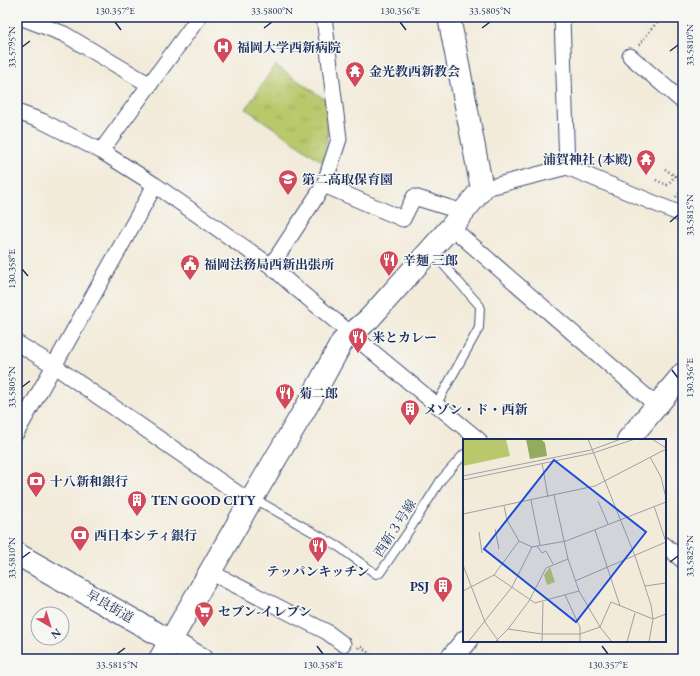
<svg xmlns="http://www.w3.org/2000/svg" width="700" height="676" viewBox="0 0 700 676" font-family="'EB Garamond','Noto Serif JP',serif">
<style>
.grass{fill:url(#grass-tufts);stroke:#6a7c64}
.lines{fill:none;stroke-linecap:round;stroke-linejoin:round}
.lane-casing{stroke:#3b4b71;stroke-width:10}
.street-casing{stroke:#3b4b71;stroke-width:17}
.secondary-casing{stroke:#3b4b71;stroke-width:24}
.path{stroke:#3b4b71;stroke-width:2.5;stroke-dasharray:1 3;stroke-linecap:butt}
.lane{stroke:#fff;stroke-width:8}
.street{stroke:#fff;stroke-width:15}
.secondary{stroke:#fff;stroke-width:22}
.ticks{fill:none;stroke:#1b2f5e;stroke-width:1.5}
.labels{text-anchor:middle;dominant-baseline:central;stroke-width:3;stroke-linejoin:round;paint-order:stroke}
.poi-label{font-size:13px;font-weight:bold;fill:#1b2f5e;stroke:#f6f6f2;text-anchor:start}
.street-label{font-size:13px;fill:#1b2f5e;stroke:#f6f6f2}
.inset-road{fill:none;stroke:#9da0a8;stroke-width:1}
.view{fill:#1d4ed8;fill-opacity:0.15;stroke:#1d4ed8;stroke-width:2}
.inset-edge{fill:none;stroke:#1b2f5e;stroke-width:2}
.neatline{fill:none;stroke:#1b2f5e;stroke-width:1.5}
.ticks-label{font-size:10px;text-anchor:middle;fill:#1b2f5e}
</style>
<defs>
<pattern id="grass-tufts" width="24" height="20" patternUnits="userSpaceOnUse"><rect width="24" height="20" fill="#b8c86a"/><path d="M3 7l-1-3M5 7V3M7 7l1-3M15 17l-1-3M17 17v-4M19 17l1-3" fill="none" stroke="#9eac5e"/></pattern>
</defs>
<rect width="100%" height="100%" fill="#f6f6f2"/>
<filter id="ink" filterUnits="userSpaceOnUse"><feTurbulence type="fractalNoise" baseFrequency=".025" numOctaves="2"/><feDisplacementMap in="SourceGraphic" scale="8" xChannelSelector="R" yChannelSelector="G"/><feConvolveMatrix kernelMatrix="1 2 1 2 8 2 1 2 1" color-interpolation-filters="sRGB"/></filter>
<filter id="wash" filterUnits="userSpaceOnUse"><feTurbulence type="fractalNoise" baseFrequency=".012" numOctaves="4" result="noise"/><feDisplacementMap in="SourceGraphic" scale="16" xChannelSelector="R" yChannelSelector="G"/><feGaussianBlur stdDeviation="0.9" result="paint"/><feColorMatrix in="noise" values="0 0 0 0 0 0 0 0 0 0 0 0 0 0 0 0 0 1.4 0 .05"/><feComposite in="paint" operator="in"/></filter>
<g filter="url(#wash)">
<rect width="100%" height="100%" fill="#f3ebda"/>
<path class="grass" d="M275,65L326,100L328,131L323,162L246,109Z"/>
</g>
<g filter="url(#ink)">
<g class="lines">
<defs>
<path id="lane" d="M430,253L441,262L480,306L479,328L436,405
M253,498L339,547L376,574L380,573L410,529L441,480L464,454"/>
<path id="street" d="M20,17L64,34L150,85
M562,17L567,167
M630,56L683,102
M17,112L42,121L101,151L155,185L271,266L292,285L479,440
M101,151L199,17
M324,185L403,219L414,197L463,212
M482,189L567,167L683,215
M451,227L656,405
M271,266L324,185L339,139L324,17
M17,343L53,365L250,502
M17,432L155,185
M665,545L683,561
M210,572L327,632L343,644"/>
<path id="secondary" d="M628,440L683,374
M17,554L202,659
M160,659L250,502L311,399L342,342L369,319L451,227L482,189L449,17
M451,659L466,641"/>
</defs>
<use href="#lane" class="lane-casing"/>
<use href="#street" class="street-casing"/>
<use href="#secondary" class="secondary-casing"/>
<path class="path" d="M639,45L661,17
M665,169L675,176
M656,180L667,185L675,176L683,182
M676,197L683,189
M358,648L360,646L376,659"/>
<use href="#lane" class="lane"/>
<use href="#street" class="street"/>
<use href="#secondary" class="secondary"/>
</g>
</g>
<path class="ticks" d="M115,22L121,30M400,22L406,30M264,28L272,22M482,28L490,22M22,47L30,41M670,51L678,45M670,222L678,215M22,269L28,276M672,370L678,378M22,387L30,381M22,558L30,552M670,562L678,556M317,646L323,654M602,646L608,654M117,654L125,648"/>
<defs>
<symbol id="hospital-pin" viewBox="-11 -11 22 30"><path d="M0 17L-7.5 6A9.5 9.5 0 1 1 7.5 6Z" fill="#d1495b" stroke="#f6f6f2"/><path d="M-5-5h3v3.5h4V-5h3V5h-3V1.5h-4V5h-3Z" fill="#fff"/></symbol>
<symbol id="temple-pin" viewBox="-11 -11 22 30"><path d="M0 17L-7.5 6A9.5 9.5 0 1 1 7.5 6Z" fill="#d1495b" stroke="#f6f6f2"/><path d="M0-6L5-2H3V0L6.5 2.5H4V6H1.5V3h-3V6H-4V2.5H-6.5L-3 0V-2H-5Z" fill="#fff"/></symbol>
<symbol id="school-pin" viewBox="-11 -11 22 30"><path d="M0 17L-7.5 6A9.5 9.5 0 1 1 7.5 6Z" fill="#d1495b" stroke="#f6f6f2"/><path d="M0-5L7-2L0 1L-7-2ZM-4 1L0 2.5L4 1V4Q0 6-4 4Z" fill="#fff"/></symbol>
<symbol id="restaurant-pin" viewBox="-11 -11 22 30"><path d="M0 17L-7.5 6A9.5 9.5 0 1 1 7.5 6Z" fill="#d1495b" stroke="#f6f6f2"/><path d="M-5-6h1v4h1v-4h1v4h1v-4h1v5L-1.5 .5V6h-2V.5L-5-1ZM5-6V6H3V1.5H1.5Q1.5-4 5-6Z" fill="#fff"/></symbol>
<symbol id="civic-pin" viewBox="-11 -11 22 30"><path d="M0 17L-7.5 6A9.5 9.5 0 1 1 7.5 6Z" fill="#d1495b" stroke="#f6f6f2"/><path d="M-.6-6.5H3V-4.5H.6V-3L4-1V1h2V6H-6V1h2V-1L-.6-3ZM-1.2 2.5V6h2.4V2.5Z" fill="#fff"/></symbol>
<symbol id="building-pin" viewBox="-11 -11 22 30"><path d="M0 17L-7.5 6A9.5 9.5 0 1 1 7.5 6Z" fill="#d1495b" stroke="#f6f6f2"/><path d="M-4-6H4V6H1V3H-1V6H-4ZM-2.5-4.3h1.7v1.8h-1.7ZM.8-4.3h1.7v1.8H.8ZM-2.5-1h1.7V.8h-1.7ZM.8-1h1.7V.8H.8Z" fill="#fff"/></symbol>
<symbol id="bank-pin" viewBox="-11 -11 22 30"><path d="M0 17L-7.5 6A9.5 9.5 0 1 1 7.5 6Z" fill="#d1495b" stroke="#f6f6f2"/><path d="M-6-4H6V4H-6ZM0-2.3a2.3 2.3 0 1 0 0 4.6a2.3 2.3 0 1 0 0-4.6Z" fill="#fff"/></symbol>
<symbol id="supermarket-pin" viewBox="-11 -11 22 30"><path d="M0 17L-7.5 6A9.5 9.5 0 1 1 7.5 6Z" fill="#d1495b" stroke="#f6f6f2"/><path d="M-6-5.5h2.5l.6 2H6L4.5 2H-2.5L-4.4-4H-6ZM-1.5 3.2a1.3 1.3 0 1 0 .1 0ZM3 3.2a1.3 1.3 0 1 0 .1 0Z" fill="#fff"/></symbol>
</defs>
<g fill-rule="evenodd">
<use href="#hospital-pin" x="212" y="36" width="22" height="30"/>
<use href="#temple-pin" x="344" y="60" width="22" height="30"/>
<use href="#temple-pin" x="635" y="148" width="22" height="30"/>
<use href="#school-pin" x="277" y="168" width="22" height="30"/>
<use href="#restaurant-pin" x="378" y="249" width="22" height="30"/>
<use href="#civic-pin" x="179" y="253" width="22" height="30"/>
<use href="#restaurant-pin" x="347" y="326" width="22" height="30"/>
<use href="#restaurant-pin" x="274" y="382" width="22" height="30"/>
<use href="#building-pin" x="399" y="398" width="22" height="30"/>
<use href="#bank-pin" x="25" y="470" width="22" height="30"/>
<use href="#building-pin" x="126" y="489" width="22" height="30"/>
<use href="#bank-pin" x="69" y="524" width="22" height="30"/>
<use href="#restaurant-pin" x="307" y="535" width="22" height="30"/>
<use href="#building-pin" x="432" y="575" width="22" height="30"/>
<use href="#supermarket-pin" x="193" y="600" width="22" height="30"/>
</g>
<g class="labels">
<g class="poi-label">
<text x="237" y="47">福岡大学西新病院</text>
<text x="369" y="71">金光教西新教会</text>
<text x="632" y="159" text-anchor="end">浦賀神社 (本殿)</text>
<text x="302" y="179">第二高取保育園</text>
<text x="403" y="260">辛麺 三郎</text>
<text x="204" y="264">福岡法務局西新出張所</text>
<text x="372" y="337">米とカレー</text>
<text x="299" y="393">菊二郎</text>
<text x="424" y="409">メゾン・ド・西新</text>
<text x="50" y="481">十八新和銀行</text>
<text x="151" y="500">TEN GOOD CITY</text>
<text x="94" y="535">西日本シティ銀行</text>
<text x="318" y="571" text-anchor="middle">テッパンキッチン</text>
<text x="429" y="586" text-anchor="end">PSJ</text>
<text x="218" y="611">セブン-イレブン</text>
</g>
<g class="street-label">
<text transform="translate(395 528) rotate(-57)">西新３号線</text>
<text transform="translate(110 606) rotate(30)">早良街道</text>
</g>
</g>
<g transform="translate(463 439)">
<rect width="203" height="203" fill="#f3ebda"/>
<path d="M87,128L92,143L84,146L81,136Z" fill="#b8c86a"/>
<path d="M63,0H78L82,4L84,17L67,20Z" fill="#92ac5e"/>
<path d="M0,0H43L47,17L0,27Z" fill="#b8c86a"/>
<path class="inset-road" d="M125,0L172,117L188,166L190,180L186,203M189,0L203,9M187,18L198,38L203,59M79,24L85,58M0,37L128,11L158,0M0,41L130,14L172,0M91,56L105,120L116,152L137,188L149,203M68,61L77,106M135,62L145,85M41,67L44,81L56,102L69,108L103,102L203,63M191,67L203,103M0,75L132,47L203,10M32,90L36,110M132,91L157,167M16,93L19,114M74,107L79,114L83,112L90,125M0,126L22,183L36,203M31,136L72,164L116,152M112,142L203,103M182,147L203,144M0,152L31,136L56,102M102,156L117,188V203M45,190L79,195H117L137,188L148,163L190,180L203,175M5,203L49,148L69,108M32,203L45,190L66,162L83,129L105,120M79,203L80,163M164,203L172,174"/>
<path class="view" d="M91,21L183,93L113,183L21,110Z"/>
<rect width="203" height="203" class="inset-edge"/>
</g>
<rect width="700" height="676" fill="none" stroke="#f6f6f2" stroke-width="44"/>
<g transform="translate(50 626) rotate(142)"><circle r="19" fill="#f6f6f2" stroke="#9ea6b7"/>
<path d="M0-3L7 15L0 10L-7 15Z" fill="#d1495b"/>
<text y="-6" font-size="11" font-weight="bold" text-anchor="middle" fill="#1b2f5e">N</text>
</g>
<rect x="22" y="22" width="656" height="632" class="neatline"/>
<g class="ticks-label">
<text x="115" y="14">130.357°E</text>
<text x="272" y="14">33.5800°N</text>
<text x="400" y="14">130.356°E</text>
<text x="490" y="14">33.5805°N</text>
<text transform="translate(689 45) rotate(-90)" y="4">33.5810°N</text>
<text transform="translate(11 47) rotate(-90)" y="4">33.5795°N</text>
<text transform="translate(689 215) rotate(-90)" y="4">33.5815°N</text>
<text transform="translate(11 269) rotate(-90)" y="4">130.358°E</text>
<text transform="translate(689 378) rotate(-90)" y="4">130.356°E</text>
<text transform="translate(11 387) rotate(-90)" y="4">33.5805°N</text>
<text transform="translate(689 556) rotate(-90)" y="4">33.5825°N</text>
<text transform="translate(11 558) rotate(-90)" y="4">33.5810°N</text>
<text x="117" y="668">33.5815°N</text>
<text x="323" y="668">130.358°E</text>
<text x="608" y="668">130.357°E</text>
</g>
</svg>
